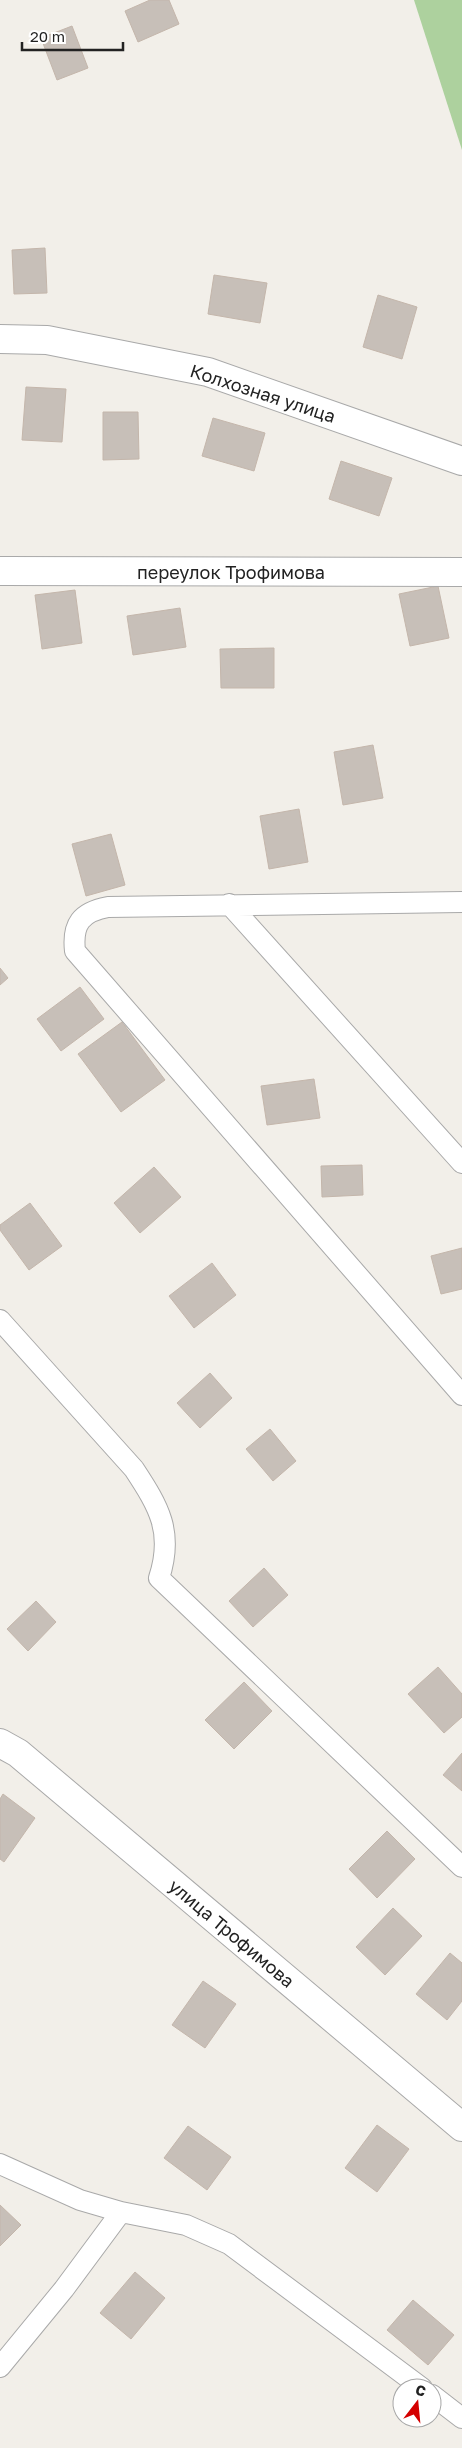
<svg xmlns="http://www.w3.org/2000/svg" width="462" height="2448" viewBox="0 0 462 2448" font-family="'Golos Text',sans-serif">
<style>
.forest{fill:#add19e}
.building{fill:#c7bfb8;stroke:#c4b6ab}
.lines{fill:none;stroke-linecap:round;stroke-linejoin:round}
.service-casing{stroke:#a9a9a9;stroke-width:22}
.minor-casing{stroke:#a9a9a9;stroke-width:30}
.tertiary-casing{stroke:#a9a9a9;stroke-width:30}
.service{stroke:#fff;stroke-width:20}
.minor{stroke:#fff;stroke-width:28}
.tertiary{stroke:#fff;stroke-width:28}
.labels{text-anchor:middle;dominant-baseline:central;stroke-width:4;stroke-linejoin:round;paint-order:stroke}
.street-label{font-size:18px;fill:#222;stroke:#fff}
</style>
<rect width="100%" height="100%" fill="#f2efe9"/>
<path class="forest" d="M414,0H462V150Z"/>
<path class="building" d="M150,0H169L179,24L138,42L125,11Z
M72,26L88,68L57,80L41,38Z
M45,248L47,293L14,294L12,250Z
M214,275L267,283L260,323L208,314Z
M378,295L417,307L402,359L363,347Z
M26,387L66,389L62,442L22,440Z
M103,412H138L139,459L103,460Z
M213,418L265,433L254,471L202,456Z
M341,461L392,478L379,516L329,499Z
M438,586L449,638L410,646L399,594Z
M75,590L82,643L42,649L35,595Z
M180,608L186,647L133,655L127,616Z
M274,648V688H221L220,649Z
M373,745L383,798L343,805L334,752Z
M299,809L308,862L269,869L260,816Z
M111,834L125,885L86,896L72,844Z
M0,968L8,978L0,985Z
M80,987L104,1019L61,1051L37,1019Z
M122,1022L165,1080L121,1112L78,1054Z
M314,1079L320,1118L267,1125L261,1086Z
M362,1165L363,1195L322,1197L321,1166Z
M154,1167L181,1197L140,1233L114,1203Z
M30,1203L62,1246L29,1270L0,1230V1225Z
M462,1248V1289L441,1294L431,1256Z
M212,1263L236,1295L194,1328L169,1296Z
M210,1373L232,1398L200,1428L177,1403Z
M270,1429L296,1461L273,1481L246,1449Z
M264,1568L288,1595L253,1627L229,1601Z
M36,1601L56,1622L28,1651L7,1629Z
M438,1667L462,1694V1717L444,1733L408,1694Z
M244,1682L272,1711L234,1749L205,1720Z
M462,1753V1791L443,1775Z
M3,1794L35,1818L4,1862L0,1859V1799Z
M387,1831L415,1859L377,1898L349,1869Z
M393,1908L422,1936L385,1975L356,1947Z
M450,1953L462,1963V2001L447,2020L416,1994Z
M203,1981L236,2004L205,2048L172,2025Z
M377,2125L409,2149L377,2192L345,2168Z
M188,2126L231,2157L207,2190L164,2158Z
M0,2205L21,2225L0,2246Z
M135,2272L165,2298L131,2339L100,2313Z
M413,2300L454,2335L428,2365L387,2330Z"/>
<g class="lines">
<defs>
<path id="service" d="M462,902L108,907C81,912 72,924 75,951L462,1395
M229,904L462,1163
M0,1320L134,1469C159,1507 174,1532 159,1578L462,1867
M0,2164L80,2200L121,2212
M0,2367L64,2289L121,2212L186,2225L229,2244L422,2388
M432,2395L462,2418"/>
<path id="minor" d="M0,571L462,572
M0,1743L18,1753L462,2127"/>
<path id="tertiary" d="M0,339L47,340L208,372L462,461"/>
</defs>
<use href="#service" class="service-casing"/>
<use href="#minor" class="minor-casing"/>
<use href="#tertiary" class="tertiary-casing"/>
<use href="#service" class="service"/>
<use href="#minor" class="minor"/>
<use href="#tertiary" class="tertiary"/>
</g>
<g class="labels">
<g class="street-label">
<text transform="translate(263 393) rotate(18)">Колхозная улица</text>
<text x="231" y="572">переулок Трофимова</text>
<text transform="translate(232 1933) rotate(40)">улица Трофимова</text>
</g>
</g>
<g transform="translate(417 2403) rotate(16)"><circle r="24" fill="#ffffff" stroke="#a7a7a7"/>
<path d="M0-4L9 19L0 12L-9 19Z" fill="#d40000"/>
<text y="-8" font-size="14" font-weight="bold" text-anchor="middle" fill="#222222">С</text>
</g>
<path d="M22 42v8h101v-8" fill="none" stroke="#222222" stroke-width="2.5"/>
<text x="30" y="42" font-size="15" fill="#222222" stroke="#ffffff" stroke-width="4" paint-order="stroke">20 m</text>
</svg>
